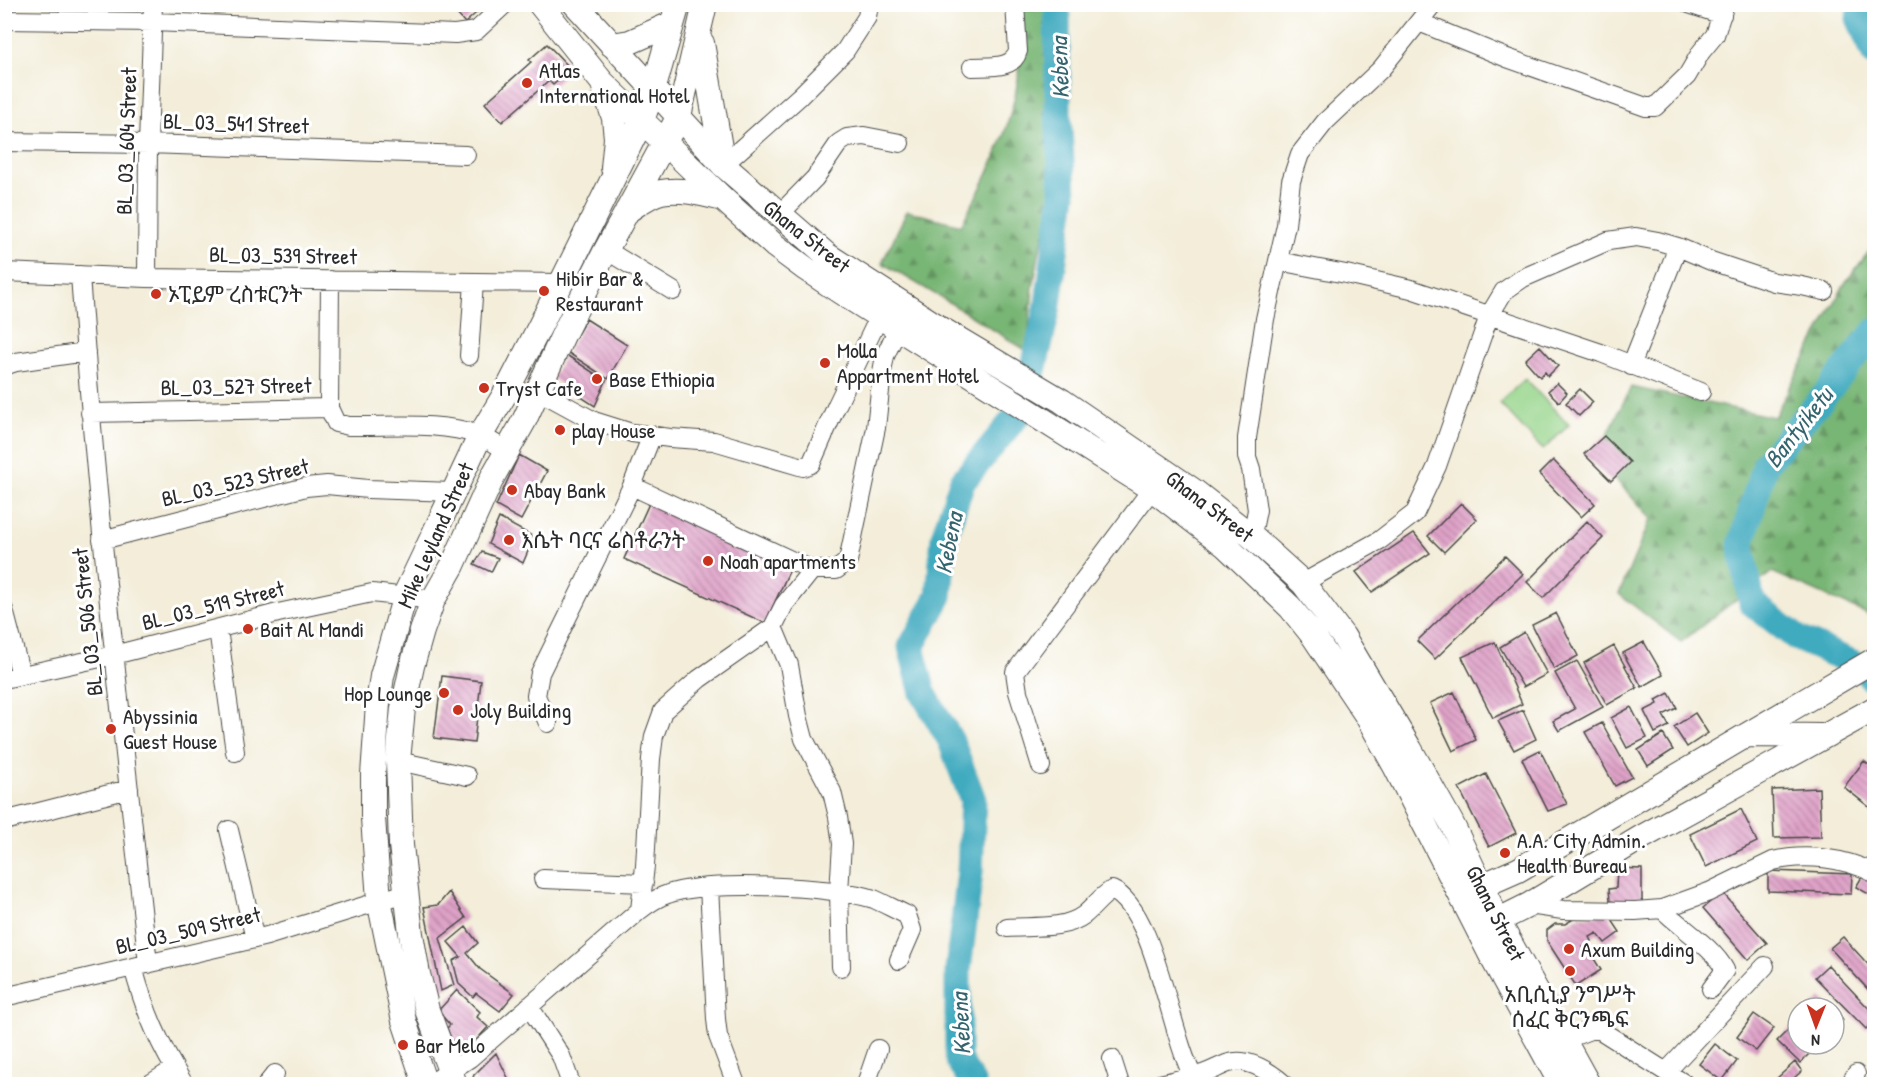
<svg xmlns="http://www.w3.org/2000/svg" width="1879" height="1089" viewBox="0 0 1879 1089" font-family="'Patrick Hand','Noto Sans Ethiopic',sans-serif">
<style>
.green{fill:#95d489;stroke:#60805a;stroke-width:1.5}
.forest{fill:url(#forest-firs);stroke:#527050;stroke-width:1.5}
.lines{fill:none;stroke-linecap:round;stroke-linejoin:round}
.river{stroke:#3faabf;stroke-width:27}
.building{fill:url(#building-back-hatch)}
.minor-casing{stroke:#494845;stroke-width:20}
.major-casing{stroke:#494845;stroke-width:26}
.minor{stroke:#fff;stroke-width:18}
.major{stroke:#fff;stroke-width:24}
.poi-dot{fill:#c8321e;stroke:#fff;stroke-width:2}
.labels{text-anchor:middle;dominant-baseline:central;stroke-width:6;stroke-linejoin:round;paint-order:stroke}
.poi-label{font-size:22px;fill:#2b2b2b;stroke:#fff;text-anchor:start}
.street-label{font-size:22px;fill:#2b2b2b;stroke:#fff}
.water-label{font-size:24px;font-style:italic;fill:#34646e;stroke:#fff}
</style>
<defs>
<pattern id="forest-firs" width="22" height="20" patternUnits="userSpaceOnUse" patternTransform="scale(1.5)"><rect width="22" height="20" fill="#78b675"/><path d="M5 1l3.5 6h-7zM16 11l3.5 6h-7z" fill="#639460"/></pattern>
<pattern id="building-back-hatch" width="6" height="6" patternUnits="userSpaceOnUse" patternTransform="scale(1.5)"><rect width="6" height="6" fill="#dfa2c8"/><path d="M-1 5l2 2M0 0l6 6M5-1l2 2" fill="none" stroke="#b584a3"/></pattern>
</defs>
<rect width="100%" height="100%" fill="#fff"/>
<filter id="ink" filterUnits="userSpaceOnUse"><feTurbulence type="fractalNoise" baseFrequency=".0167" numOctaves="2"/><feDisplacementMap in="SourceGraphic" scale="12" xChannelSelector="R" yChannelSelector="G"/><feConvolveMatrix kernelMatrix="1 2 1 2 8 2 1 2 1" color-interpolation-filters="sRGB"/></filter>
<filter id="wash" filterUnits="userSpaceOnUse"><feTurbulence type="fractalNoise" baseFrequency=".008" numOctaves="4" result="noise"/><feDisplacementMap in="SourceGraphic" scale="24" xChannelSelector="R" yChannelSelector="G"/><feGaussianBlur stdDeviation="1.35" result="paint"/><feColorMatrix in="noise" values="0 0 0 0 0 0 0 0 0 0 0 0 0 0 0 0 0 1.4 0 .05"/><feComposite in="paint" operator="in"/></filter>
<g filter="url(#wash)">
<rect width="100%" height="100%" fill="#f3edd9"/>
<path class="green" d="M1525,379L1569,425L1543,450L1499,403Z"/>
<path class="forest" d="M1018,5H1046L1055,195L1040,249L1033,287L1027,351L952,304L882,263L907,211L961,225C990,173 1016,120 1020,60C1022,42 1019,23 1018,5Z
M1874,245V617L1772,572L1681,642L1619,594L1651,518L1596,458L1631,387L1774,417L1845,283Z"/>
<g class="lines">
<path class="river" d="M1862,4L1859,18L1874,53
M1874,332L1825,395L1765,464L1741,545L1752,603L1797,638L1864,668L1874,680
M973,1084L958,1059V970L970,872L973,800L951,741L923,693L911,647L939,596L944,537L962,482L1030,400L1031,379L1047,311L1063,194L1058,113L1057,4"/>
</g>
<g id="blocks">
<path class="building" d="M448,4H486L465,23Z
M748,4H785L784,10Z
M547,44L571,69L553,85L549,81L502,122L485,103L531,62L529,60Z
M586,319L627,345L608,379L567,352Z
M1540,346L1558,366L1548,376L1545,372L1540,377L1525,360Z
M565,354L606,381L595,406L552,378Z
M1557,383L1567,393L1559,402L1548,391Z
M1580,389L1593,402L1579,416L1566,403Z
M1604,436L1630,462L1611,481L1584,454Z
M519,455L547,471L521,520L496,506Z
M1553,460L1595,504L1581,517L1539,474Z
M651,499L793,563L765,623L624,559Z
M1461,503L1477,519L1444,552L1428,536Z
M499,518L534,537L523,563L488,544Z
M1587,521L1603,538L1543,598L1527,582Z
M1414,533L1430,553L1372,592L1356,572Z
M482,552L498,558L491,572L474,564Z
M1505,556L1523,574L1435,659L1417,641Z
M1556,613L1578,656L1554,669L1532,625Z
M1524,632L1547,674L1523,687L1500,647Z
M1495,642L1522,704L1493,718L1462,657Z
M1644,642L1663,675L1642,687L1623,653Z
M1614,646L1637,688L1607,705L1584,663Z
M1577,661L1603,707L1559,731L1553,721L1575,709L1555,673Z
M442,676L481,681L474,743L434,738Z
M1454,692L1476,740L1453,751L1430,703Z
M1669,693L1677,708L1663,715L1669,726L1655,733L1644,711L1658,704L1656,700Z
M1631,707L1647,738L1627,748L1611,718Z
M1523,710L1536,739L1514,750L1498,721Z
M1695,713L1708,733L1687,747L1674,727Z
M1602,723L1632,777L1615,786L1585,732Z
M1663,734L1673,750L1648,766L1638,750Z
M1540,750L1567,804L1548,811L1522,759Z
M1864,761L1874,769V808L1873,810L1844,787Z
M1486,774L1516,833L1489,847L1459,788Z
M1819,788L1821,837L1774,838L1772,790Z
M1741,809L1757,842L1706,867L1690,834Z
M1617,868L1642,869V907L1610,901L1609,889L1616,888Z
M1768,871L1852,874L1851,894L1768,891Z
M1863,875L1874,882V897L1856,887Z
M449,892L466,918L440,938L454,985L441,991L424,907L438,905Z
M1722,892L1767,943L1748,960L1703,908Z
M1608,914L1620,932L1605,943L1597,933L1590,937L1592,941L1583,947L1586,950L1588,949L1601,970L1576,986L1547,941V930L1555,924H1565L1577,917Z
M466,927L478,943L467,953L480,969L514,994L500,1011L476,993L473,997L459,984L453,961L461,957L448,942Z
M1843,937L1874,971V996L1830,948Z
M1828,965L1874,1014V1021L1866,1029L1815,977Z
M457,990L480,1012L477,1017L488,1027L470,1047L457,1054L447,1028L450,1025L438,1011Z
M1821,998L1831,1008H1810Z
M1834,1011L1843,1020L1834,1029Z
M1754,1014L1774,1028L1756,1051L1737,1037Z
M1798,1020V1044H1819L1800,1063L1777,1041Z
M1715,1044L1737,1061L1722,1081L1699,1064Z
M496,1053L511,1084H477L473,1076Z
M1795,1062L1802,1071L1787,1084H1781L1776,1079Z"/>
</g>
</g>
<g filter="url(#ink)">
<use href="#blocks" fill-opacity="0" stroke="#494845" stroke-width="1.5"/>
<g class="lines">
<defs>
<path id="minor" d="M1689,4L1722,15
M4,20L153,22L455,34L476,31L505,4
M1419,22L1507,58L1646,107H1655L1687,76L1701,52L1715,35L1725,4
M972,67C988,66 1013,70 1018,51L1015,4
M4,142L148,144L466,155
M723,165L800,96L845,51L867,17L869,4
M779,215L815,178L839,143L847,138L864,136L900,143
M606,250L673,291
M1278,261L1346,274L1411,289L1601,353L1701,392
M4,272L147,278L560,283
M80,275C96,505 123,734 148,964
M147,278L148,144L153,4
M330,280L329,408L336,423L349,426C391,427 439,421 479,435C489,439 498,446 507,451
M469,356L474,282
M4,366L16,362L86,352
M1631,366L1678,247
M539,391L594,421L632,433L670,438L714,441L803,467L811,464L836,407L879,317
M90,413L329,408
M632,486L812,570
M1250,535L1254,525L1257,510L1251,469L1247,457V438L1265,319L1286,225L1291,181L1300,154L1325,122L1381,69L1433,4
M102,540L306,487L327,485L368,489L453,492
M1303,583L1380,540L1415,513L1437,466L1489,316L1504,291L1523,278L1608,241L1636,237L1658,241L1678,247L1711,261L1774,282L1802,286L1824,291
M4,610L21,675
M773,627L789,665L798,716L804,739L832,792L838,817L842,844L839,892L841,967
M218,629L235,752
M4,679L114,655L278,613L372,593L433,600
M548,723L536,696L540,673L632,486L652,435
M398,761L467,776
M1041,766L1018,692L1015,672L1152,489
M4,821L129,789
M229,830L255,939
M543,879L644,883
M709,887L716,1019L718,1036L736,1084
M1529,905L1563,910L1635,911L1662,909L1709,892L1773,861C1805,853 1845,858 1874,873
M1662,909C1681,928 1713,947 1725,970L1711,989
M640,910L645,866L651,759L654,736L663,711L699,679L773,627L784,605L812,570H836L848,561L876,428L882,372L885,356L898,328
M1007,928C1032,926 1064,930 1084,915C1094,907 1101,896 1112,890C1155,909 1170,1035 1193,1076C1207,1075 1216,1067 1229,1063C1249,1057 1270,1072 1284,1084
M133,967C145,1012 160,1046 184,1084
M4,997L267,936L406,893
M529,1006L561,1056L571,1084
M1564,1040L1590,1030H1600L1685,1084
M1112,1059L1120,1084
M1666,1072L1765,966
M150,1084L174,1069
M267,1084L275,1074
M430,1084L470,1058L640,910C648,904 658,897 668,894C705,880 835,886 874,899C885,904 896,910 907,915L912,930L899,960
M866,1084L878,1049
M1160,1084L1193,1076
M1850,1084L1856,1074"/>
<path id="major" d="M540,4L602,82L723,199L775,246L806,269L839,291L1152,489L1226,546L1290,607L1314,637L1367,716L1396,768L1494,961L1561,1084
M575,4L723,165L827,255L943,330L1062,401L1194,491L1250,535L1303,583L1343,636L1410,749L1451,822L1498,921L1588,1084
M702,43L723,165
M612,45L630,42L671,24
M604,87L614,118L616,138L613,168
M627,211C637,205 648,195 661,192C681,188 703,194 723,199
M1749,735L1821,736
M1468,892L1518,870L1874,660
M1483,928L1529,905L1642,837L1874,709
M425,1084L404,1021L379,900L373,818V775L378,704L382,676L405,595L424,555L480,436L505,394L540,326L642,120L653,91L678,4
M455,1084L427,1010L418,974L411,934L401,845L398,761L403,708L412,666L422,631L433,600L453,565L493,476L524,421L564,333L606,250L679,116L705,4"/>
</defs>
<use href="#minor" class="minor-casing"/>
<use href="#major" class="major-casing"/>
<use href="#minor" class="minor"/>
<use href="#major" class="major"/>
</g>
</g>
<g class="poi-dot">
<circle cx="527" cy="83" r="6"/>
<circle cx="544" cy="291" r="6"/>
<circle cx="156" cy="294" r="6"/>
<circle cx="825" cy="363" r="6"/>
<circle cx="597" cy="379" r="6"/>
<circle cx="484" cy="388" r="6"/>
<circle cx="560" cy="430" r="6"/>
<circle cx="512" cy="490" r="6"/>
<circle cx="509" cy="540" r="6"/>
<circle cx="708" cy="561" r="6"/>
<circle cx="248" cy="629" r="6"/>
<circle cx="444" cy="693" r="6"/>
<circle cx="458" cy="710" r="6"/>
<circle cx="111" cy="729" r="6"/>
<circle cx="1505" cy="853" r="6"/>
<circle cx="1569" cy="949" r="6"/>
<circle cx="1570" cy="971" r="6"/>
<circle cx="403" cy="1045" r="6"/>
</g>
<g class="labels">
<g class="poi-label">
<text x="539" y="70">Atlas<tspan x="539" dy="25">International Hotel</tspan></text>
<text x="556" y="278">Hibir Bar &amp;<tspan x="556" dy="25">Restaurant</tspan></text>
<text x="168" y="294">ኦፒይም ረስቱርንት</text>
<text x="837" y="350">Molla<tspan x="837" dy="25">Appartment Hotel</tspan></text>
<text x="609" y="379">Base Ethiopia</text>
<text x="496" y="388">Tryst Cafe</text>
<text x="572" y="430">play House</text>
<text x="524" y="490">Abay Bank</text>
<text x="521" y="540">እሴት ባርና ሬስቶራንት</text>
<text x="720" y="561">Noah apartments</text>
<text x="260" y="629">Bait Al Mandi</text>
<text x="432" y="693" text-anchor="end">Hop Lounge</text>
<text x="470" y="710">Joly Building</text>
<text x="123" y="716">Abyssinia<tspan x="123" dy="25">Guest House</tspan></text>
<text x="1517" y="840">A.A. City Admin.<tspan x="1517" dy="25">Health Bureau</tspan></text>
<text x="1581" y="949">Axum Building</text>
<text x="1570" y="994" text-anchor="middle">አቢሲኒያ ንግሥት<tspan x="1570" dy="25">ሰፈር ቅርንጫፍ</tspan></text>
<text x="415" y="1045">Bar Melo</text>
</g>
<g class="street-label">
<text transform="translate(236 123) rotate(2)">BL_03_541 Street</text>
<text transform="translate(126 141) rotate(-88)">BL_03_604 Street</text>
<text transform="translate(807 236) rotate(38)">Ghana Street</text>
<text transform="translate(283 255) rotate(1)">BL_03_539 Street</text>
<text transform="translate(236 386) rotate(-1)">BL_03_527 Street</text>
<text transform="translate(235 482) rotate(-13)">BL_03_523 Street</text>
<text transform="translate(1210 506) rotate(37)">Ghana Street</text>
<text transform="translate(435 535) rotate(-66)">Mike Leyland Street</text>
<text transform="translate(213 605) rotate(-14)">BL_03_519 Street</text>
<text transform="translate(87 622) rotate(-96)">BL_03_506 Street</text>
<text transform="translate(1496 913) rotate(63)">Ghana Street</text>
<text transform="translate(188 930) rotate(-13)">BL_03_509 Street</text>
</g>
<g class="water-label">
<text transform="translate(1059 68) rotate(-92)">Kebena</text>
<text transform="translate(1798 427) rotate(-52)">Bantyiketu</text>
<text transform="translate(948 543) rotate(-79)">Kebena</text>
<text transform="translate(960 1024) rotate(-93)">Kebena</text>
</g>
</g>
<rect width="1879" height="1089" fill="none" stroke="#fff" stroke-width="24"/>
<g transform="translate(1816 1026) rotate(181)"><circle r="28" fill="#ffffff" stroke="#aaaaaa" stroke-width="1.5"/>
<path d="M0-4.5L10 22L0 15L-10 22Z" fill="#c8321e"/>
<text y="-9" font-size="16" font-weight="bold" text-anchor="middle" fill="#2b2b2b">N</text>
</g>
</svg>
